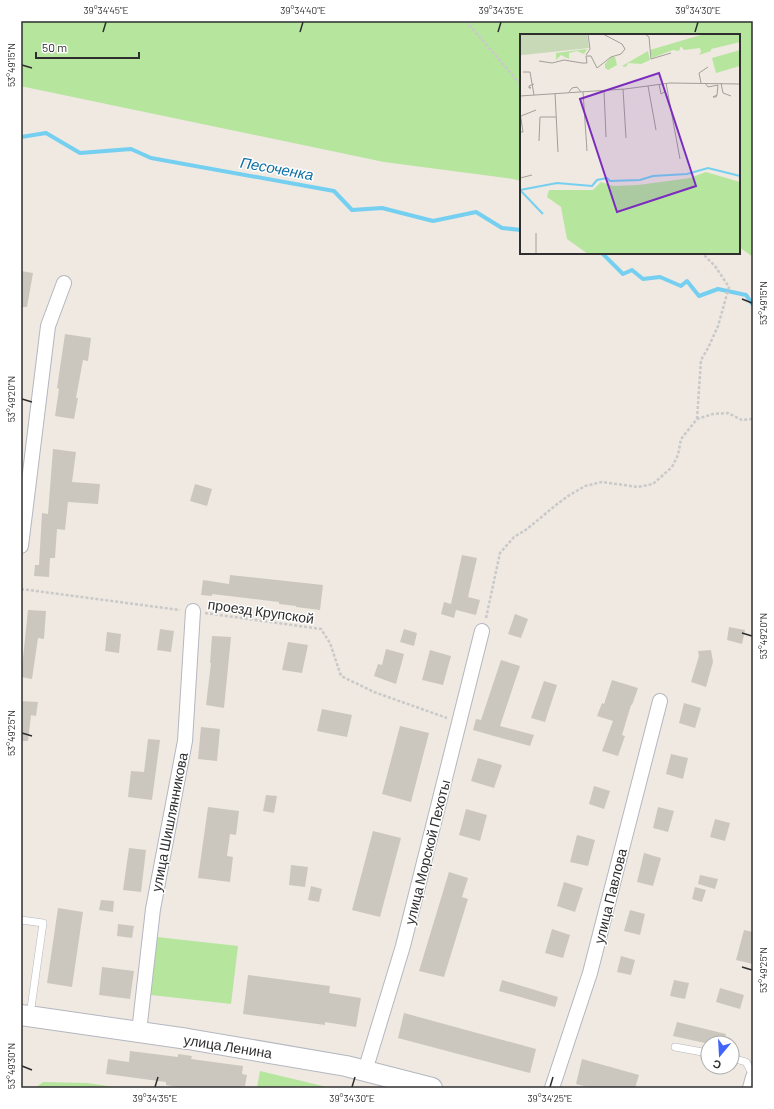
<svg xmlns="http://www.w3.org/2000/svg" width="774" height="1109" viewBox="0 0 774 1109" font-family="Barlow,sans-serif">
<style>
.green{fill:#b6e59e}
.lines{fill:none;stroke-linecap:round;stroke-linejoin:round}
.stream{stroke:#75cff0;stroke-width:4}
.building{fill:#cbc7bf}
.lane-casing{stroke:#b4b7c1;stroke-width:8}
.street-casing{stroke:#b4b7c1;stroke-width:16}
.secondary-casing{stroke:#b4b7c1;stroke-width:22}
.path{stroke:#c9c9c9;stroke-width:2.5;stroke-dasharray:3 2;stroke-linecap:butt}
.lane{stroke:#fff;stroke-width:7}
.street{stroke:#fff;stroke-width:14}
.secondary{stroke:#fff;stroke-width:20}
.ticks{fill:none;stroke:#2e2e2e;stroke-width:1.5}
.labels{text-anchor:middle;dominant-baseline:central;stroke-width:3;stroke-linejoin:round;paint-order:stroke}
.street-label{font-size:14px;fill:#2e2e2e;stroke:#fff}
.water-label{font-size:15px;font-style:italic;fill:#0d6fa3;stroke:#fff}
.inset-river{fill:none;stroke:#75cff0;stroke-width:2}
.inset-road{fill:none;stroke:#a29e99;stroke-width:1}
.view{fill:#7b2cbf;fill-opacity:0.15;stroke:#7b2cbf;stroke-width:2}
.inset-edge{fill:none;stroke:#2e2e2e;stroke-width:2}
.neatline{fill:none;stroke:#2e2e2e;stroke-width:1.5}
.ticks-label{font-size:10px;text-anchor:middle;fill:#2e2e2e}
</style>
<rect width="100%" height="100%" fill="#efe9e1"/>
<path class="green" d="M21,21H753V257L739,247V35H521V181L513,179L384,162L25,87H21Z
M157,937L238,946L231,1004L151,995Z
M260,1071L331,1088H257Z
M43,1082L87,1083L122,1088H35Z"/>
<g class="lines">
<path class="stream" d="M21,137L46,133L80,153L131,149L151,158L334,191L352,210L382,208L433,221L476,212L502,228L521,230
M602,253L623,274L632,270L643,279L660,277L681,286L687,281L699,296L718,289L746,295L753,305"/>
</g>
<path class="building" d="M21,271L33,273L27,307H21Z
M65,334L91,338L88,361L83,360L76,398H78L74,419L55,416L59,389L57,388Z
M53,449L76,452L72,482L100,484L98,504L68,502L65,530L57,529L55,558H50L49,577L34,576L35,565H39L42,513L48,514Z
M195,484L212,489L207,506L190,501Z
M462,555L477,558L468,597L480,600L476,615L456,610L454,618L441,614L444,602L451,604Z
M230,575L323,585L320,610L296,607V606L279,604V602L212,594V596L201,595L203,580L229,584Z
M28,610L46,611L44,639L38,638L32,679L21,677Z
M515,614L528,619L521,638L508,634Z
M729,627L745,630L742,644L727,640Z
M160,629L174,631L171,652L157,650Z
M404,629L417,633L414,646L400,642Z
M107,632L121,634L119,653L105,651Z
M212,636L231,637L224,708L206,705L211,663H210Z
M288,642L308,645L302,673L282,670Z
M386,649L404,654L396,684L374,676L378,664L382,665Z
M430,650L451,656L443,685L422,680Z
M711,650L713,662L706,687L691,682L699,656L698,651Z
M501,660L520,666L500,726L534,735L530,746L473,730L476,719L481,720Z
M612,680L638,688L632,705H631L622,735L625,736L618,756L602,751L613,721L597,716L602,703L604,704Z
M544,681L557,685L545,722L531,718Z
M21,701L38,702L36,716L31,715L28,741H21Z
M684,703L701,708L695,728L679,723Z
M322,709L352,715L347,737L317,731Z
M400,726L429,733L411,802L382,794Z
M201,727L220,729L217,761L198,759Z
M148,739L160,740L152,800L128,797L131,771L144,772Z
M671,754L688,758L683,779L666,774Z
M478,758L502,765L494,788L471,781Z
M594,786L610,791L604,809L589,804Z
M266,795L277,796L274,813L263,811Z
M208,807L239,811L236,835L230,834L227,856L233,857L230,882L198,878Z
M658,807L674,811L668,832L653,828Z
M466,809L487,815L480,841L459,835Z
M715,819L730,823L725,841L710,837Z
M373,831L401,838L380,917L352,910Z
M577,835L595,840L588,866L570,862Z
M129,848L146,850L141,892L123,890Z
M644,853L661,858L653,886L637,882Z
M291,865L308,867L305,887L289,885Z
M449,872L468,878L462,897L468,899L444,977L419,971Z
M700,875L718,879L715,889L698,884Z
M564,882L583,888L575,912L557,906Z
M311,886L322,889L319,902L308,900Z
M695,887L706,890L702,902L692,899Z
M101,900L114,901L113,912L99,910Z
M58,908L83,912L72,987L47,983Z
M630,910L645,914L640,935L624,931Z
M118,924L134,926L132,938L117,936Z
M552,929L570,935L563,958L545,953Z
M744,930L753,932V964L736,960Z
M621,956L635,960L631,975L617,972Z
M102,967L134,971L130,999L99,995Z
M248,975L330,986L329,993L361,998L356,1027L325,1022V1025L243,1014Z
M502,980L558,997L555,1007L499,991Z
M674,980L689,983L685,999L670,996Z
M720,988L744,995L740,1009L716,1002Z
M404,1013L536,1049L530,1073L398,1038Z
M677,1022L726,1034L724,1043H705L673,1036Z
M130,1051L178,1057V1054L192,1056L191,1059L243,1066L242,1074L247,1075L245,1086H241L240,1088H185L166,1085V1082L106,1074L108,1059L129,1062Z
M582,1059L639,1075L635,1088H591L576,1084Z"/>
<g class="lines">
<defs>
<path id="lane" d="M21,920L43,923L30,1015
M675,1047L708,1053
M732,1058L746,1062L753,1075"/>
<path id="street" d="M21,546L48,326L64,283
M139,1032L153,909L185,741L193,611
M365,1071L403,946L482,631
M552,1088L590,973L660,701
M750,1088L753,1077"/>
<path id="secondary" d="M21,1015L188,1039L346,1066L432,1088"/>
</defs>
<use href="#lane" class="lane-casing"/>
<use href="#street" class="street-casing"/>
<use href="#secondary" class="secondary-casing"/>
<path class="path" d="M466,21L521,85
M697,419L701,360L708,348L718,326L729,287L715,266L702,253
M21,589L180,610
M205,613L321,629L330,643L341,676L374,692L447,718
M486,618L500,553L514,537L527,529L556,505L568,496L585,486L602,482L638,487L653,484L672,467L678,455L681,439L697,419L713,414L728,413L742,420L753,419"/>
<use href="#lane" class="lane"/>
<use href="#street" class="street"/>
<use href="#secondary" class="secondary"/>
</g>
<path class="ticks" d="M103,32L106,22M300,32L303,22M498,32L501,22M695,32L698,22M22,65L32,68M742,299L752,303M22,399L32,402M742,633L752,636M22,733L32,736M742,967L752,970M22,1066L32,1070M155,1087L158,1077M352,1087L355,1077M550,1087L553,1077"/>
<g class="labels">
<g class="street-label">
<text transform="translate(261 611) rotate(8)">проезд Крупской</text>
<text transform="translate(169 822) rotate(-79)">улица Шишлянникова</text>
<text transform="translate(427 852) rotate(-76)">улица Морской Пехоты</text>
<text transform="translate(610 896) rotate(-76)">улица Павлова</text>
<text transform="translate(228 1046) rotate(9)">улица Ленина</text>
</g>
<g class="water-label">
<text transform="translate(277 168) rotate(10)">Песоченка</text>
</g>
</g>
<g transform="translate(520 34)">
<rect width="220" height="220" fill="#efe9e1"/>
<path d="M184,0H220V8L191,15V17L179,21L181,18L180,14L164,16L161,12L159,17L153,16L132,24L130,16ZM67,15L64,20L57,17L49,19V25L41,21L36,26V19ZM220,16V32L196,39L192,24ZM128,17L130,26L121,30L108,29L106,33L102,32ZM91,23H95L97,31L88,36L85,34V30ZM186,138L220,148V220H68L47,205L41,173L27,163L29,156H73L81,148L93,152L118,151L170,144Z" fill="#b6e59e"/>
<path d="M0,0H67L69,14L3,21H1Z" fill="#c8d9b8"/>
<path class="inset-river" d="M0,156L37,149L72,152L77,146L87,144L90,147L120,146L133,142L167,140L188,134L220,142M1,157L23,180"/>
<path class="inset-road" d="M125,0L129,3L131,25L151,19M66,21L70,15L68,0M19,27L32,29L44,26L62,29H67L66,22H71L77,34L91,23L101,20L105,15L102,10L83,0M3,38H10L14,61M146,49L160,125M181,49L179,39L188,33M185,49L188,53L198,51M201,49L203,59L211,62M139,50L141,60L146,57M9,52L11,54H9V52L14,50M128,52L136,96M103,55L106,104M84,56L86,103M49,58L52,54L57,53L61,58M63,58L67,117M35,59L38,118M197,61L193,63H196L197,61L198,51M0,62L105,55L150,49L220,50M0,78L3,98H0M1,82L16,76M19,107L20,83H36M0,144L12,141M16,220V199"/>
<path class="view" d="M139,39L176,152L97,178L60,65Z"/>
<rect width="220" height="220" class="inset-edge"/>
</g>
<rect width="774" height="1109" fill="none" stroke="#ffffff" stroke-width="44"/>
<g transform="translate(720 1055) rotate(198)"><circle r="19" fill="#ffffff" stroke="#ababab"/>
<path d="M0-3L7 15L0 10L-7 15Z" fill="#4264fb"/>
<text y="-6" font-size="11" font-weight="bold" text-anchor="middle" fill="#2e2e2e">С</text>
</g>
<path d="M36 52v6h103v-6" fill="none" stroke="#2e2e2e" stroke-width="2"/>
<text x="42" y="52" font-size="12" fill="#2e2e2e" stroke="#ffffff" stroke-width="3" paint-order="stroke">50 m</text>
<rect x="22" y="22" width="730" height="1065" class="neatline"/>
<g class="ticks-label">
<text x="106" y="14">39°34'45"E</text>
<text x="303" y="14">39°34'40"E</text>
<text x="501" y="14">39°34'35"E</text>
<text x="698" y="14">39°34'30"E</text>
<text transform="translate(11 65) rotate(-90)" y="4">53°49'15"N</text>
<text transform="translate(763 303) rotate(-90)" y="4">53°49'15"N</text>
<text transform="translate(11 399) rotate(-90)" y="4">53°49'20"N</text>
<text transform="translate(763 636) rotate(-90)" y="4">53°49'20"N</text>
<text transform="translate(11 733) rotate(-90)" y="4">53°49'25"N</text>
<text transform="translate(763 970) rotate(-90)" y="4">53°49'25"N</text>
<text transform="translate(11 1066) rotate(-90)" y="4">53°49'30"N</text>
<text x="155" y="1102">39°34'35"E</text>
<text x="352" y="1102">39°34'30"E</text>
<text x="550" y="1102">39°34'25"E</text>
</g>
</svg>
